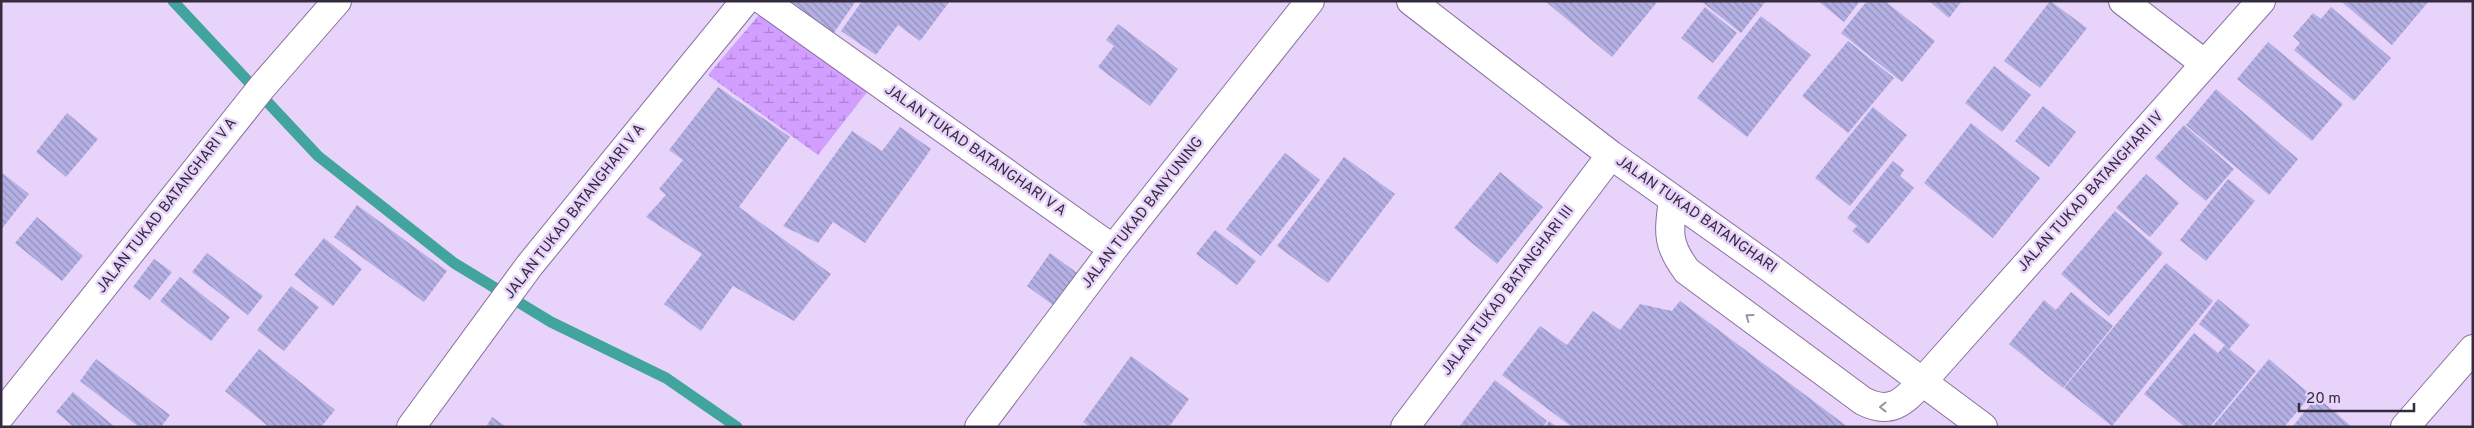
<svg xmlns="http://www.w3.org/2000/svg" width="2474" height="428" viewBox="0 0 2474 428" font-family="Overpass,sans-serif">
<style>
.wetland{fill:url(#wetland-marsh)}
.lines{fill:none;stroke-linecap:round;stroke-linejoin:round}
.stream{stroke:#41a59d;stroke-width:11}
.building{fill:url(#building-back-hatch)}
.minor-casing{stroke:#88719e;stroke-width:30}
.minor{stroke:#fff;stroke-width:28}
.oneway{stroke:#9a959e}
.labels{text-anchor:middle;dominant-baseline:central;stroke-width:5;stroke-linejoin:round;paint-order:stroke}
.street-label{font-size:15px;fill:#352b3e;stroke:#e8d3fb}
</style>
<defs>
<pattern id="wetland-marsh" width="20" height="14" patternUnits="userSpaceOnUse" patternTransform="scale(1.25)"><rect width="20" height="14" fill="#d29eff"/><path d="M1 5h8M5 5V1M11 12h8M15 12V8" fill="none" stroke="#ab81d0"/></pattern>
<pattern id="building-back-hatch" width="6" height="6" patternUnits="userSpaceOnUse" patternTransform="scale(1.25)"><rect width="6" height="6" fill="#b4b0e4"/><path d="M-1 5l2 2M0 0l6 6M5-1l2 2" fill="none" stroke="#938fba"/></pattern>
</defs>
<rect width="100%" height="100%" fill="#e8d3fb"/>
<path class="wetland" d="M764,9L871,87L818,155L708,75Z"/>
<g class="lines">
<path class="stream" d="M173,1L318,156L454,263L551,322L666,378L737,427"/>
</g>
<path class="building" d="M789,1H856L833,34Z
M862,1H950L920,41L898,25L876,55L841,31Z
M1545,1H1658L1612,57Z
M1701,1H1766L1741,33Z
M1818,1H1860L1844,22Z
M1867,1H1885L1935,41L1902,82L1841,33Z
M1929,1H1962L1949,18Z
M2050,1L2087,28L2040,88L2004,61Z
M2341,1H2429L2392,45Z
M1705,7L1737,33L1713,63L1681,38Z
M2331,7L2391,58L2354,101L2294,50L2300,43L2293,36L2313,13L2321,19Z
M1761,16L1811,55L1747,137L1697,98Z
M1118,24L1178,69L1150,106L1098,67L1114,46L1106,40Z
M1848,41L1894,78L1848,133L1802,96Z
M2268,42L2343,104L2312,141L2237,79Z
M1994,66L2031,95L2002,132L1965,103Z
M718,87L790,137L739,207L831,274L794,321L733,286L701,331L664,304L702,254L646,217L666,195L659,189L683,160L669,150Z
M2216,89L2298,159L2269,195L2186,125Z
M2043,106L2076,132L2049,167L2015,141Z
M1873,107L1907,135L1850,206L1815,178Z
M67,113L98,139L66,177L36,152Z
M1971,123L2040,178L1993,238L1924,183Z
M2184,125L2234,169L2206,201L2155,158Z
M900,127L931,149L865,243L833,222L818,243L783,226L852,131L882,151Z
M1285,153L1320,180L1261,256L1226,229Z
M1344,157L1395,194L1328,283L1277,246Z
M1893,161L1904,170L1900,176L1914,188L1868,244L1852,231L1857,226L1847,218Z
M1,172L29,194L1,230Z
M1500,172L1543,207L1497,264L1454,228Z
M2146,174L2179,203L2150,237L2116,208Z
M2228,179L2255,201L2206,261L2180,240Z
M357,205L447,271L424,302L334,237Z
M2115,211L2163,253L2109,316L2061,274Z
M37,217L83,256L62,281L15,243Z
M1215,230L1256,261L1237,285L1196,254Z
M324,238L362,269L333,306L294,275Z
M207,253L263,296L248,315L192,272Z
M1050,253L1080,275L1057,308L1027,286Z
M154,259L172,272L150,300L133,287Z
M2166,263L2213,301L2112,426L2064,388Z
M180,277L230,317L211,341L160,301Z
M291,286L319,307L284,351L257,330Z
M2071,292L2113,326L2063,388L2009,344L2044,300L2056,310Z
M2218,299L2250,325L2229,349L2256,371L2210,427H2185L2144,394L2194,333L2218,353L2225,345L2199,324Z
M1680,301L1848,427H1572L1502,375L1540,326L1567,345L1593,311L1620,330L1640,304L1672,311Z
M259,349L335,410L321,427H269L225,391Z
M1131,356L1189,399L1169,427H1090L1083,422Z
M96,359L170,415L161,427H139L80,381Z
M2269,359L2311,395L2284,427H2212Z
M1495,380L1547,421L1543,427H1459Z
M73,392L115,427H74L56,412Z
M2317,397L2352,427H2292Z
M492,417L507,427H486Z
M1549,421L1557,427H1545Z"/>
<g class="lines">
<defs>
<path id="minor" d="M764,1L1113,249
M1411,1L1611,155L1770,268L1983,427
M2123,1L2205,64
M1673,199C1669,232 1666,243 1687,271L1863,401C1890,415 1903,403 1922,382L2261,1
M1,415L262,87L337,1
M411,427L529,266L745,1
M979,427L1113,249L1310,1
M1405,427L1611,155
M2405,427L2473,349"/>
</defs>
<use href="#minor" class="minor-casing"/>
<use href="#minor" class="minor"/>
</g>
<defs><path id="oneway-chevron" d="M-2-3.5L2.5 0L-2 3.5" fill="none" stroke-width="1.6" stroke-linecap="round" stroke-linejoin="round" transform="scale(1.25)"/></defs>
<g class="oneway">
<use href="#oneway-chevron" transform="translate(1749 317) rotate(-144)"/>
<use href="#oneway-chevron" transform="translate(1883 407) rotate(-180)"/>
</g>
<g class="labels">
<g class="street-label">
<text transform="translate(975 151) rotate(35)">JALAN TUKAD BATANGHARI V A</text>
<text transform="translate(2091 192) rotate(-48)">JALAN TUKAD BATANGHARI IV</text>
<text transform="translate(167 206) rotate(-52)">JALAN TUKAD BATANGHARI V A</text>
<text transform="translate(575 212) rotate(-52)">JALAN TUKAD BATANGHARI V A</text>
<text transform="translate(1143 213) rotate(-52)">JALAN TUKAD BANYUNING</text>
<text transform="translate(1696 215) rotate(35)">JALAN TUKAD BATANGHARI</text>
<text transform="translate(1508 291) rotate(-53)">JALAN TUKAD BATANGHARI III</text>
</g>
</g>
<rect width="2474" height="428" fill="none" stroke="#352b3e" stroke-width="5"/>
<path d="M2299 403v8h115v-8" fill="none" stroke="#352b3e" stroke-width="2.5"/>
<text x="2306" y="403" font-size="15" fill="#352b3e" stroke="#e8d3fb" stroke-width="4" paint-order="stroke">20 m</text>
</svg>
